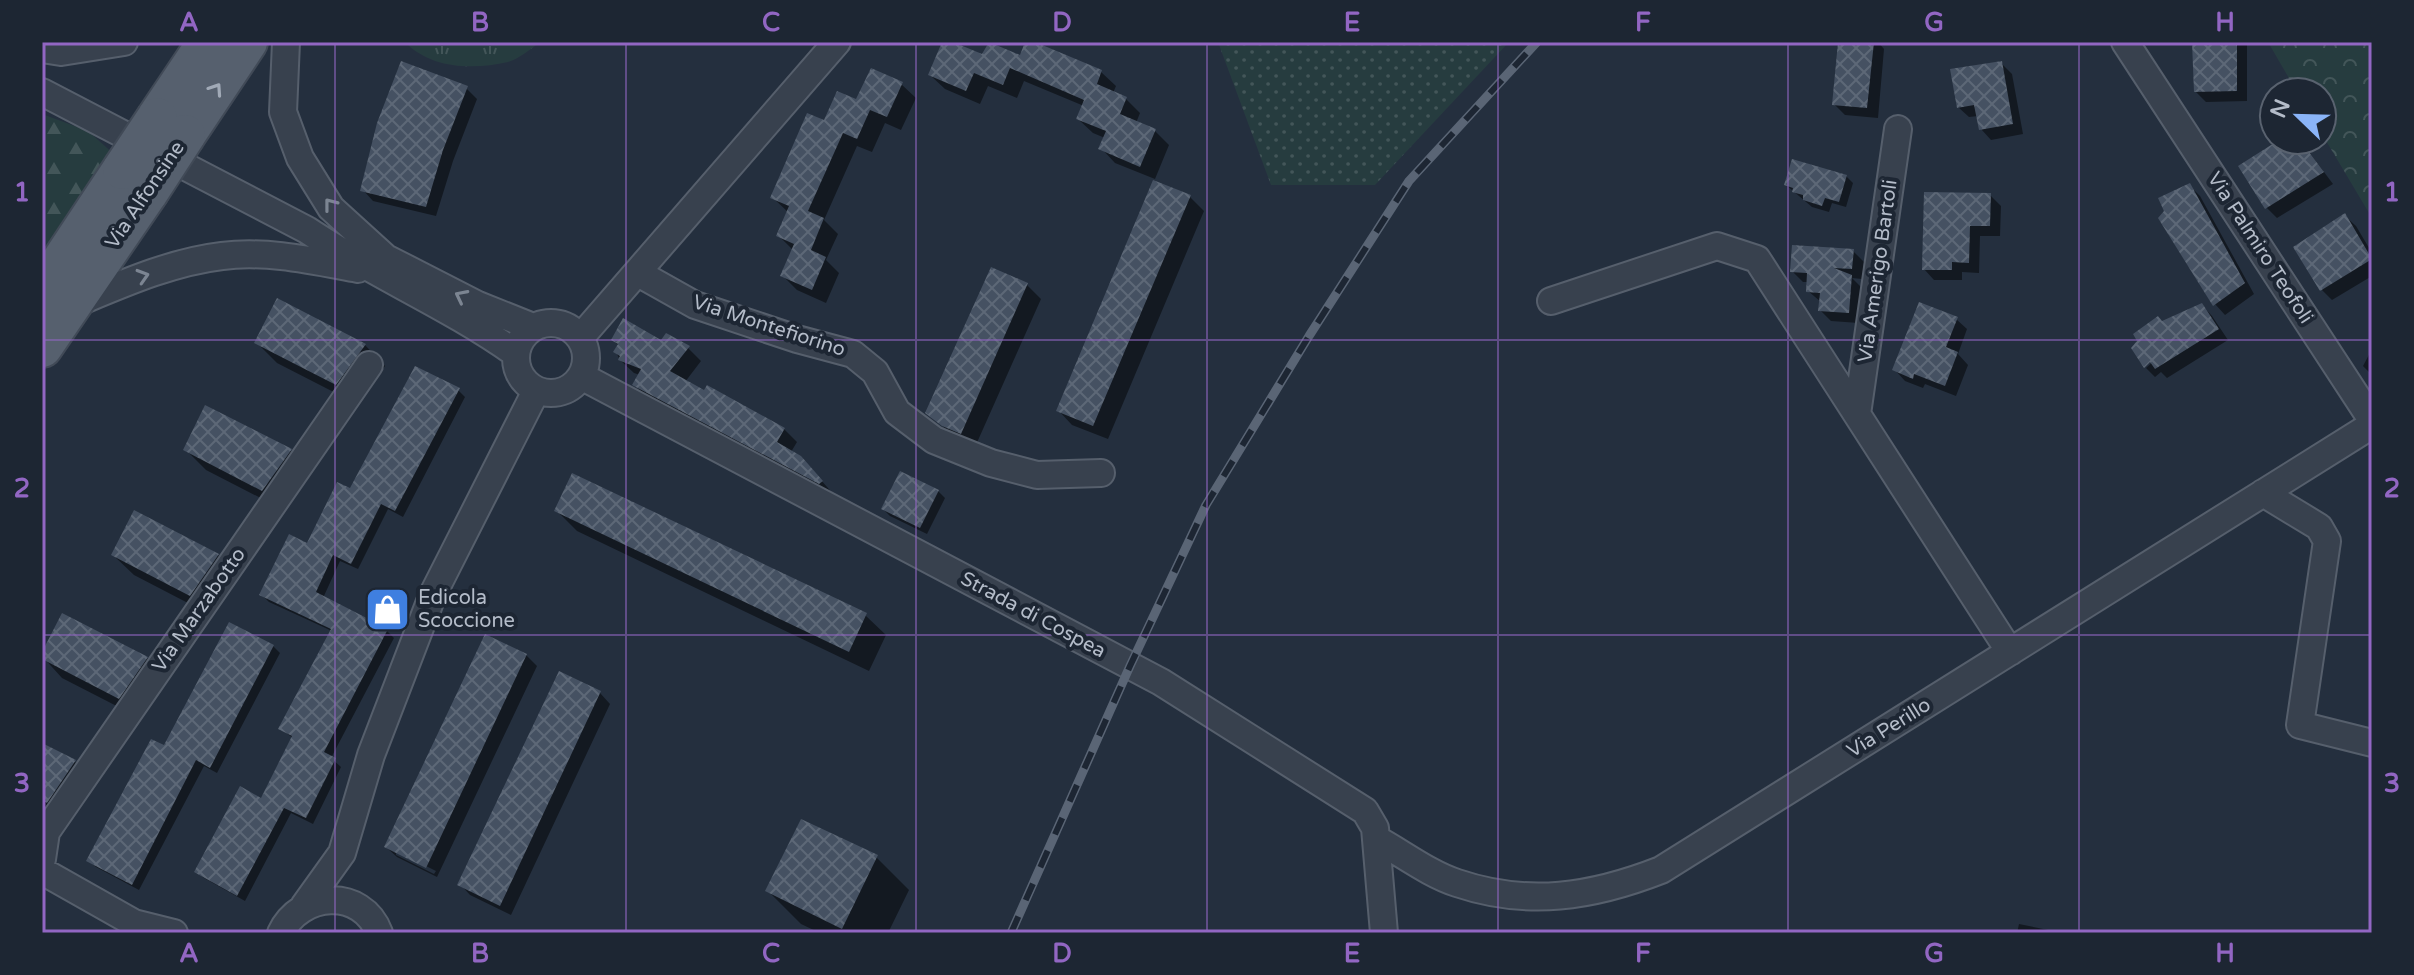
<svg xmlns="http://www.w3.org/2000/svg" width="2414" height="975" viewBox="0 0 2414 975" font-family="'Varela Round',sans-serif">
<style>
.grass{fill:url(#grass-tufts)}
.forest{fill:url(#forest-firs)}
.park{fill:url(#park-crowns)}
.garden{fill:url(#garden-dots)}
.shadow{fill:#0007;fill-rule:evenodd}
.building{fill:url(#building-cross-hatch)}
.lines{fill:none;stroke-linecap:round;stroke-linejoin:round}
.street-casing{stroke:#565f6c;stroke-width:30}
.primary-casing{stroke:#414a57;stroke-width:44}
.street{stroke:#38414e;stroke-width:26}
.primary{stroke:#56606e;stroke-width:40}
.rail-casing{stroke:#5a6575;stroke-width:9}
.rail{stroke:#1d2633;stroke-width:6;stroke-dasharray:18;stroke-linecap:butt}
.primary-bridge-casing{stroke:#414a57;stroke-width:44;stroke-linecap:butt}
.primary-bridge{stroke:#56606e;stroke-width:40}
.oneway{stroke:#a1aab7}
.oneway2{stroke:#7c8592}
.grid{fill:none;stroke:#9266c3;stroke-width:2;stroke-opacity:0.55}
.labels{text-anchor:middle;dominant-baseline:central;stroke-width:8;stroke-linejoin:round;paint-order:stroke}
.street-label{font-size:20px;fill:#b4bcc9;stroke:#1d2633}
.poi-label{font-size:20px;fill:#b4bcc9;stroke:#1d2633;text-anchor:start}
.neatline{fill:none;stroke:#9266c3;stroke-width:3}
.grid-label{font-size:26px;text-anchor:middle;font-weight:bold;fill:#9266c3}
</style>
<defs>
<pattern id="grass-tufts" width="24" height="20" patternUnits="userSpaceOnUse" patternTransform="scale(2)"><rect width="24" height="20" fill="#263c3f"/><path d="M3 7l-1-3M5 7V3M7 7l1-3M15 17l-1-3M17 17v-4M19 17l1-3" fill="none" stroke="#435659"/></pattern>
<pattern id="forest-firs" width="22" height="20" patternUnits="userSpaceOnUse" patternTransform="scale(2)"><rect width="22" height="20" fill="#263c3f"/><path d="M5 1l3.5 6h-7zM16 11l3.5 6h-7z" fill="#435659"/></pattern>
<pattern id="park-crowns" width="20" height="18" patternUnits="userSpaceOnUse" patternTransform="scale(2)"><rect width="20" height="18" fill="#263c3f"/><path d="M2 6a3 3 0 1 1 6 0M12 15a3 3 0 1 1 6 0" fill="none" stroke="#435659"/></pattern>
<pattern id="garden-dots" width="8" height="8" patternUnits="userSpaceOnUse" patternTransform="scale(2)"><rect width="8" height="8" fill="#263c3f"/><path d="M2 2h.1M6 6h.1" fill="none" stroke="#435659" stroke-width="1.8" stroke-linecap="round"/></pattern>
<pattern id="building-cross-hatch" width="8" height="8" patternUnits="userSpaceOnUse" patternTransform="scale(2)"><rect width="8" height="8" fill="#455162"/><path d="M0 0l8 8M0 8l8-8" fill="none" stroke="#5d6877"/></pattern>
</defs>
<rect width="100%" height="100%" fill="#242f3e"/>
<path class="grass" d="M405,42H541C531,48 519,59 508,62C473,70 431,69 405,42Z"/>
<path class="forest" d="M42,114L88,131L116,156L42,268Z"/>
<path class="park" d="M2268,42H2372V218L2322,134V92H2297Z"/>
<path class="garden" d="M1218,42H1509L1375,185H1271Z"/>
<path class="shadow" d="M944,42L983,57L1021,58L1027,42H1030L1101,72L1116,86L1113,93L1126,99L1140,113L1136,123L1155,131L1169,145L1155,179L1115,163L1101,148L1105,138L1093,133L1078,119L1084,106L1024,81L1017,98L988,86L980,104L945,89L930,75Z
M1840,42H1878L1884,49L1878,118L1845,115L1834,104Z
M2194,42H2247V101L2206,102L2195,91Z
M2001,63L2012,74L2023,134L1991,140L1981,129L1978,116L1969,117L1958,107Z
M901,84L916,98L901,130L885,123L872,152L857,146L824,220L838,234L826,260L839,273L826,303L797,290L783,276L794,251L779,236L789,213L772,197L825,123L857,102Z
M466,88L477,99L453,161L436,216L373,201L363,190Z
M2282,140H2300L2333,184L2277,218L2266,207Z
M1846,176L1853,183L1846,207L1832,203L1829,212L1812,207L1786,185Z
M2189,185L2200,196L2254,294L2225,315L2215,304Z
M1990,195L2001,206L2000,236H1980L1979,273L1962,272V280H1934L1924,269Z
M1190,197L1204,211L1108,439L1072,425L1058,410Z
M2345,216L2356,226L2372,253V276L2332,300L2321,289Z
M1853,251L1864,262L1862,279L1852,278L1862,288L1859,323L1831,321L1820,310L1821,302L1808,291L1809,282H1803L1792,271Z
M1027,285L1041,299L975,447L958,440L928,413Z
M2202,305L2212,316L2228,340L2167,378L2161,372L2155,377L2146,368L2158,357L2162,323Z
M1956,319L1967,329L1958,354L1968,365L1956,396L1925,384L1923,388L1905,381L1895,370Z
M613,340L662,343L688,348L701,361L685,382L784,429L797,442L791,452L814,472L834,495L648,398L635,385L640,375L634,373L620,360L616,352L619,346Z
M257,343L365,345L385,366L357,404L277,363Z
M2372,349V375L2363,366Z
M458,390L465,397L403,517L388,509L358,569L340,561L323,598L387,631L394,638L331,758L341,767L313,824L291,813L245,901L204,878L197,872L262,800L293,738L281,729L332,631L269,602L262,595L308,546L350,491Z
M185,449L290,450L311,471L284,510L206,470Z
M938,491L945,498L927,534L890,516L883,509Z
M557,511L865,615L886,635L869,671L577,531Z
M113,555H218L238,576L211,615L134,575Z
M273,646L280,653L217,773L204,766L139,890L96,867L89,861L165,748Z
M526,655L537,666L437,877L397,857L386,847ZM396,851L436,871L434,874L396,855Z
M42,656L147,658L167,679L140,718L62,678Z
M600,693L610,704L511,915L470,895L460,884Z
M42,745L75,762L95,782L68,822L42,809Z
M876,857L909,890L888,933H820L801,924L768,891Z
M2019,924L2063,933H2017Z"/>
<path class="building" d="M942,42H953L982,54L989,42L1020,55L1025,42H1035L1102,70L1097,84L1127,97L1120,114L1156,129L1140,167L1098,149L1106,131L1076,119L1084,100L1010,68L1003,85L974,73L966,91L928,75Z
M1838,42H1874L1867,108L1832,105Z
M2192,42H2237V91L2194,92Z
M401,61L468,86L443,150L426,207L360,191L377,123Z
M2002,61L2013,124L1979,130L1974,105L1957,108L1950,69Z
M871,68L903,82L887,117L870,110L857,139L843,133L808,211L824,218L811,250L826,257L812,290L780,276L794,244L776,236L789,206L770,198L807,113L824,120L837,91L856,99Z
M2279,140H2300L2324,172L2265,209L2238,166Z
M1792,159L1847,175L1839,202L1825,198L1822,206L1803,200V195L1792,192L1793,188L1784,185Z
M1153,180L1191,195L1093,426L1056,411Z
M2190,183L2245,283L2213,306L2158,218L2164,211L2158,198Z
M1924,192L1991,193L1990,226H1970L1969,263L1952,262V270H1922Z
M2345,213L2372,259L2320,291L2293,247Z
M1792,245L1854,249L1852,269L1834,268L1852,275L1849,313L1818,311L1820,293L1806,292L1807,273L1790,272Z
M991,267L1028,283L961,434L942,426L925,413Z
M277,298L366,344L336,385L254,343Z
M1919,302L1958,317L1946,347L1958,352L1945,386L1914,374L1913,379L1892,370Z
M2202,303L2219,329L2155,369L2150,362L2144,368L2131,348L2137,341L2133,334L2158,316L2162,321Z
M623,318L661,340L666,333L690,346L670,371L704,390L707,385L785,428L777,442L801,456L823,481L819,484L632,385L641,369L618,360L620,356L613,352L618,344L611,340Z
M415,366L460,388L395,511L381,504L351,564L333,555L316,592L388,629L324,752L336,758L306,818L284,808L237,896L194,872L240,786L261,798L292,736L278,729L331,629L259,595L289,534L307,543L337,482L350,488Z
M205,405L292,449L262,491L183,450Z
M900,471L939,490L920,528L881,509Z
M572,473L867,613L849,652L554,511Z
M134,510L219,554L190,596L111,555Z
M62,613L148,657L119,699L42,659V652Z
M229,622L274,645L210,768L196,760L132,885L86,861L151,739L164,745Z
M485,634L527,654L426,868L384,847Z
M559,671L601,691L500,906L457,885Z
M42,743L76,760L47,803L42,800Z
M801,819L878,855L842,929L765,891Z"/>
<g class="lines">
<defs>
<path id="street" d="M286,42L283,112L300,158L331,208L386,258
M2125,42L2372,420
M42,49L61,52L124,42
M42,92L307,230C374,275 449,306 515,353
M388,259L478,305L533,327
M638,273L695,305L797,339L853,354L875,372L897,412L934,440L991,463L1037,475L1101,473
M1551,301L1717,246L1757,259L2010,652
M74,304C122,284 171,262 222,256C267,250 314,261 358,269
M516 358a35 35 0 1 1 70 0a35 35 0 1 1-70 0Z
M580,338L837,42
M581,376L1161,682L1365,811L1375,828L1384,933
M1857,414L1898,129
M2263,493L2319,527L2327,541L2300,725L2372,743
M1376,839C1402,853 1429,874 1457,883C1528,907 1592,897 1661,870L2372,425
M42,859L46,832L369,365
M42,871L134,923L174,933
M304,906L342,853L371,755L433,594L536,391
M281,933C300,892 362,887 379,933"/>
<path id="primary" d="M157,118L208,42
M185,135L247,42
M42,291L123,169
M42,347L148,192"/>
</defs>
<use href="#street" class="street-casing"/>
<use href="#primary" class="primary-casing"/>
<use href="#street" class="street"/>
<use href="#primary" class="primary"/>
<defs>
<path id="rail" d="M1011,933L1130,666L1206,505L1309,336L1409,181L1537,42"/>
</defs>
<use href="#rail" class="rail-casing"/>
<use href="#rail" class="rail"/>
<defs>
<path id="primary-bridge" d="M123,169L157,118
M148,192L185,135"/>
</defs>
<use href="#primary-bridge" class="primary-bridge-casing"/>
<use href="#primary-bridge" class="primary-bridge"/>
</g>
<defs><path id="oneway-chevron" d="M-2-3.5L2.5 0L-2 3.5" fill="none" stroke-width="1.6" stroke-linecap="round" stroke-linejoin="round" transform="scale(2)"/></defs>
<use class="oneway" href="#oneway-chevron" transform="translate(216 89) rotate(-56)"/>
<g class="oneway2">
<use href="#oneway-chevron" transform="translate(330 204) rotate(-128)"/>
<use href="#oneway-chevron" transform="translate(143 276) rotate(-17)"/>
<use href="#oneway-chevron" transform="translate(461 296) rotate(-153)"/>
</g>
<path class="grid" d="M335,42V933M626,42V933M916,42V933M1207,42V933M1498,42V933M1788,42V933M2079,42V933M42,340H2372M42,635H2372"/>
<defs>
<symbol id="shop-square" viewBox="-11 -11 22 22"><rect x="-9" y="-9" width="18" height="18" rx="4" fill="#3f7fe0" stroke="#1d2633"/><path d="M-5-2.5h2.3a2.7 3.5 0 0 1 5.4 0H5L5.5 6h-11ZM-1.5-2.5h3a1.5 2.3 0 0 0-3 0Z" fill="#fff"/></symbol>
</defs>
<g fill-rule="evenodd">
<use href="#shop-square" x="362" y="584" width="51" height="51"/>
</g>
<g class="labels">
<g class="street-label">
<text transform="translate(145 195) rotate(-56)">Via Alfonsine</text>
<text transform="translate(2260 248) rotate(57)">Via Palmiro Teofoli</text>
<text transform="translate(1878 271) rotate(-82)">Via Amerigo Bartoli</text>
<text transform="translate(769 326) rotate(18)">Via Montefiorino</text>
<text transform="translate(199 610) rotate(-55)">Via Marzabotto</text>
<text transform="translate(1033 615) rotate(28)">Strada di Cospea</text>
<text transform="translate(1889 728) rotate(-32)">Via Perillo</text>
</g>
<g class="poi-label">
<text x="418" y="598">Edicola<tspan x="418" dy="23">Scoccione</tspan></text>
</g>
</g>
<rect width="2414" height="975" fill="none" stroke="#1d2633" stroke-width="88"/>
<g transform="translate(2298 116) rotate(293)"><circle r="38" fill="#1d2633" stroke="#59626f" stroke-width="2"/>
<path d="M0-6L14 30L0 20L-14 30Z" fill="#8ab4f8"/>
<text y="-12" font-size="22" font-weight="bold" text-anchor="middle" fill="#b4bcc9">N</text>
</g>
<rect x="44" y="44" width="2326" height="887" class="neatline"/>
<g class="grid-label">
<text x="189" y="31">A</text>
<text x="480" y="31">B</text>
<text x="771" y="31">C</text>
<text x="1062" y="31">D</text>
<text x="1352" y="31">E</text>
<text x="1643" y="31">F</text>
<text x="1934" y="31">G</text>
<text x="2225" y="31">H</text>
<text x="22" y="201">1</text>
<text x="2392" y="201">1</text>
<text x="22" y="497">2</text>
<text x="2392" y="497">2</text>
<text x="22" y="792">3</text>
<text x="2392" y="792">3</text>
<text x="189" y="962">A</text>
<text x="480" y="962">B</text>
<text x="771" y="962">C</text>
<text x="1062" y="962">D</text>
<text x="1352" y="962">E</text>
<text x="1643" y="962">F</text>
<text x="1934" y="962">G</text>
<text x="2225" y="962">H</text>
</g>
</svg>
